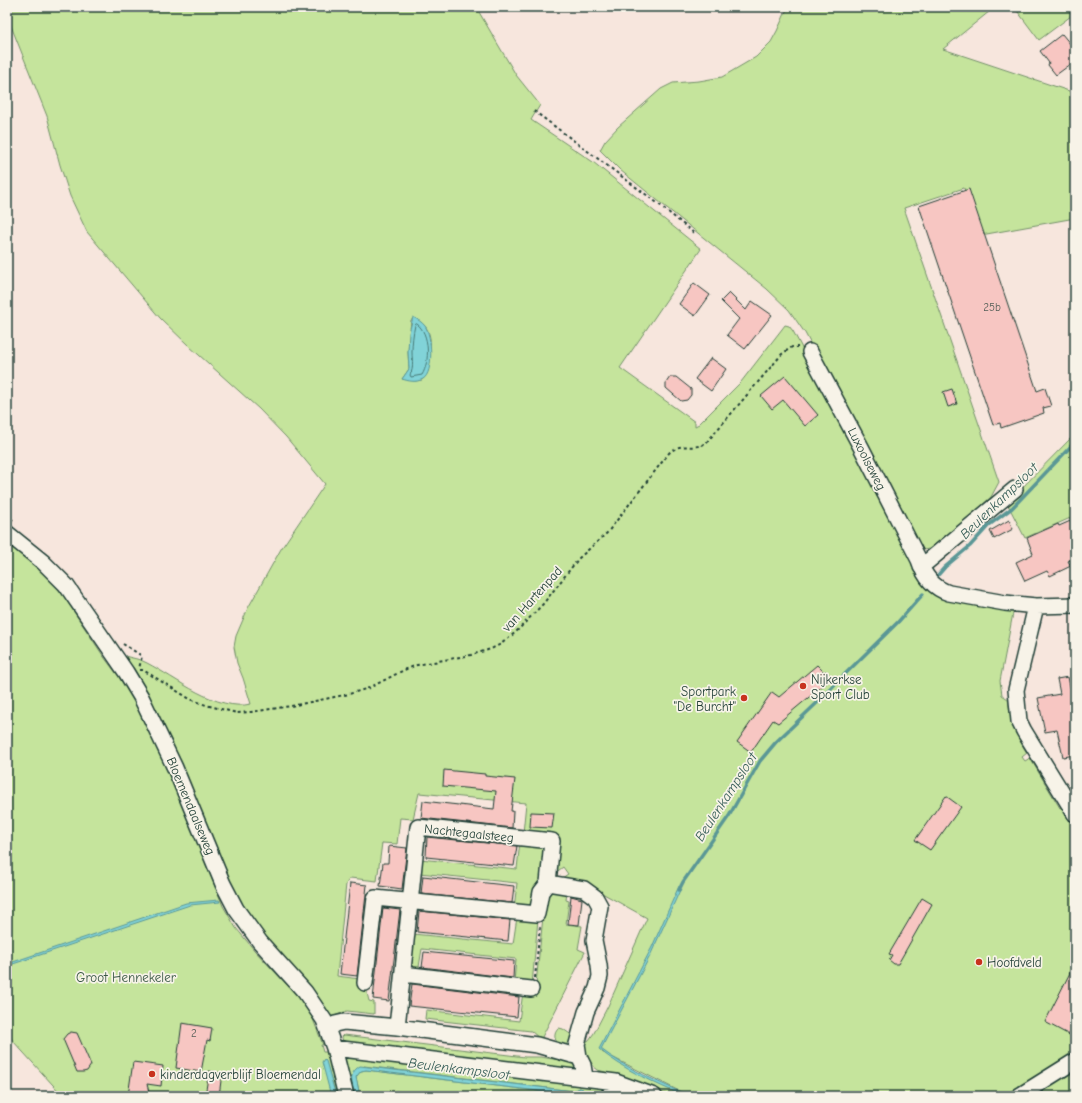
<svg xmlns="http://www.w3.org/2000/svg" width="1082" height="1103" viewBox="0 0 1082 1103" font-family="'Comic Neue',sans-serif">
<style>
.green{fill:#c5e49c;stroke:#729068;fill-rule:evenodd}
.water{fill:#81d3d8;stroke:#5a9796}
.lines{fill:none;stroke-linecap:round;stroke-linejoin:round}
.shore{stroke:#467976;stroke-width:1}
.stream{stroke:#5a9796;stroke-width:3.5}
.building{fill:#f7c6c2;stroke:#1f3d34}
.minor-casing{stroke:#1f3d34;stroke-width:18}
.path{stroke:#1f3d34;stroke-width:2;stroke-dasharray:3 3;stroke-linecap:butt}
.minor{stroke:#f7f3e8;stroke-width:15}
.poi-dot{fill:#c8321e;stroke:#f7f3e8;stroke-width:1.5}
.labels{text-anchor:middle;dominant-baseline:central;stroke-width:3.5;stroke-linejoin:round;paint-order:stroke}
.number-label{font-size:11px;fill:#555f58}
.street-label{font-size:13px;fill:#1f3d34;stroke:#f7f3e8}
.poi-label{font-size:13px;fill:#1f3d34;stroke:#f7f3e8;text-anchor:start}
.park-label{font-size:13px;fill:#385644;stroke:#f7f3e8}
.water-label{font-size:14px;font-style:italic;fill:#335b55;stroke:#f7f3e8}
</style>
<rect width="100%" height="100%" fill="#f7e6dd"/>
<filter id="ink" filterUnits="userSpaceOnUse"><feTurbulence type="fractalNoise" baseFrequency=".025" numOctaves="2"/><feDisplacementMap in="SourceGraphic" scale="8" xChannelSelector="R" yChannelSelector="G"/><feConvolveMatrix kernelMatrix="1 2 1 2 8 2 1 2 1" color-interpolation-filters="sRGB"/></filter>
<g filter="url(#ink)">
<path class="green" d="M7,7H476L516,75L540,105L531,120L593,162L701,249L620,368L695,422V426L699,424L741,382L782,329L785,325L789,326L793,331L926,583L1014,608L1000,681L1002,695L1008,699C1011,720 1016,736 1027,753L1022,757L1025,761L1030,758L1060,808L1075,799V1096H689L602,1052L644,1077L684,1096H671L629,1079L598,1070L594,1067L591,1062L586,1058L584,1043L589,1040L594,1033L608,1006L647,918L593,888L559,880L568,874L563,867L554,874L558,837L523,833L526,803L419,793L413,819L400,818L397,844L382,843L377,881L350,878L346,884L337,976L360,979L368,985L367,993L369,1001L374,1002V1014L347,1011L329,1018L281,960L239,901L224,872L171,740L145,691L124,656C132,658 140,659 147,663C176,678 217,712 251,704L243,678L237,663L234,647L236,636L248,608L281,549L325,484L286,437L259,409L189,346L160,318L87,232L70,196L60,165L47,116L7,16ZM411,320C428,320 432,337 430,351C429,361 425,370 422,380L415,381L402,379L409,369L408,352Z
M788,7H995L943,49L1075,93V218L981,235L964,188L904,208L999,482L991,497L958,527L930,549L922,550L918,548L805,333L789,310L767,289L620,170L600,150L605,141L618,127L661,89L673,83L699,81L722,77L756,57L771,42L777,31Z
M1004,7H1075V13L1039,40L1018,12Z
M1074,435L1075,516L1025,538L1007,503Z
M7,543L48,576L62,594L104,657L128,689L153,737L177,792L223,906L236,928L255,951L306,1005L311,1014L323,1045H321L323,1052H329L342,1096H336L325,1059L333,1096H63L13,1041L7,1031Z
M520,841L544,846L541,879L531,907L514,908L517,883L419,873L420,859L517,869Z
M550,891L567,892L566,900L569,901L566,924L582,926L578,949L585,952L541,1039H540L531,1031L425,1019L426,1010L519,1021L523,992L535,993L545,898Z
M517,917L538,919L532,985L514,983L516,959L422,949L418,973L410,968L413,934L513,944Z
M559,1028L563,1029L573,1036C564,1056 547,1038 559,1028Z
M344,1035L525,1057H540L574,1062L577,1070L343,1043L342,1037Z
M346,1056L596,1083L601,1088L604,1096H441L395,1091L394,1096H360L356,1077L361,1071L366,1070L571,1095L580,1088L573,1091L364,1066L351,1079L356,1096H353L344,1059Z"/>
<path class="water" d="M413,317C417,319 422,322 425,326C432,335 434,373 423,379C416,383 408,381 402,379L409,369L408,352L409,333Z
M679,886L681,888L650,956L601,1049C625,1068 661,1083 689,1096H684C656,1084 622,1069 599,1049L652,947Z
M219,900L220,902L190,905L7,966V964L186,903Z
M324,1059L326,1061L336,1096H331L322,1062Z
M360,1066L573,1091L580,1088L583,1089L577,1095H571L366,1070L361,1071L356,1077L360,1096H356C352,1084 347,1074 360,1066Z"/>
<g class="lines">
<path class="shore" d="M417,324C430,333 430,362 422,375L411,377L410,375C414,368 412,361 412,352C412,343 413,334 415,325Z"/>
<path class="stream" d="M938,575L945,567L970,546L989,525L1012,508L1075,442
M679,890L683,882L729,816L760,761L776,742L819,701L835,684L898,622L923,594"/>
</g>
<path class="building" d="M1062,34L1075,50V61L1056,75L1048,65L1049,63L1040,51Z
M969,189L1037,391L1045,388L1051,406L1043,408L1044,413L1001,428L1000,423L993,425L919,206Z
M694,283L710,295L695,316L679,304Z
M729,293L746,310L752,301L772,315L745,349L727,335L739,319L721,301Z
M711,358L726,369L711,391L695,379Z
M785,376L818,415L805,426L783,400L772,409L761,396Z
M670,377H676L691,389V395L687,400L681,401L666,388V383Z
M952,389L957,404L948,407L943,392Z
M1075,519V558L1068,561L1071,566L1050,576L1047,571L1025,581L1016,562L1033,554L1027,538L1058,524L1059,526Z
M1009,520L1013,529L994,539L990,531Z
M817,665L824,672L826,671L832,678L778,723L773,720L751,752L737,742L772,692L779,697Z
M1068,677L1071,691H1075V755L1063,757L1057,730L1045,732L1038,698L1060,694L1057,679Z
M444,770L485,774V776L515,779L511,811H513L512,828L421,818L423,801L494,809L496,791L443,786Z
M946,796L961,807L930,850L915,840Z
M531,812L554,813L552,828L530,827Z
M427,837L517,846L514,866L426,857Z
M389,846L407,848L402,889L380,886L383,863H388Z
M423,876L514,886L512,903L421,894Z
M350,883L367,885L357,976L340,974Z
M571,896L582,899L579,925L568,924Z
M922,898L932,904L898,964H894L889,960L892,955L889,954Z
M383,908L400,910L389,1001L373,999Z
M419,911L510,920L508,941L417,932Z
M424,952L514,961L513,978L422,967Z
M1075,963V1038L1045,1022Z
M412,984L519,997L517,1017L409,1006Z
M182,1023L212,1028L210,1041L207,1040L201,1072L176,1068Z
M71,1032L77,1033L91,1065L87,1071L83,1072H77L63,1039L67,1034Z
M133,1062L163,1066L161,1086L147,1084L150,1096H128Z
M209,1071L222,1073L219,1096H205Z"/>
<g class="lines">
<defs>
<path id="minor" d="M810,352L861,447L919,560C924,576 933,588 949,593L1005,603L1036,606L1075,605
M7,533L43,562L66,585L126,672L141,697L175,768L223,884L236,909L260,942L305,992L324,1020L334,1048L346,1096
M921,567L1015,489
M1036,606L1016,690L1019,721L1024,731L1075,814
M403,974L531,989
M365,983L375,898L537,914L541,892L548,883
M397,1027L418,827L552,841L548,883L584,889L595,897L600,906L594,940L599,965L600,976L597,988L586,1012L577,1044L579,1057L583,1065L585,1077
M328,1029L335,1024L344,1022L397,1027L537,1045L579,1057
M334,1048L616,1082L654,1096
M609,1096L616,1082
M1019,1096L1075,1061"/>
</defs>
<use href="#minor" class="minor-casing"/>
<path class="path" d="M534,111L656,202L695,234
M7,516L13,520
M123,644L142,656L139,669
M140,670H143L190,699L206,705L237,713L251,712L291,706L349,694L369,688L404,670L417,665L471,655L491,649L501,644L516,632L543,604L579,558L607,533L669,453C683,440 691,452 706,443L782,354L792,347H798
M535,978L540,926"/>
<use href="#minor" class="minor"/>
</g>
</g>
<g class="poi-dot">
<circle cx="803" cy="686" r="4"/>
<circle cx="744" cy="698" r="4"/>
<circle cx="979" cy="962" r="4"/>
<circle cx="152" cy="1074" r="4"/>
</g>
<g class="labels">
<g class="number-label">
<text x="992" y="307">25b</text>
<text x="194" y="1033">2</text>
</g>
<g class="street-label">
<text transform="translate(867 459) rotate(63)">Luxoolseweg</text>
<text transform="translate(532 599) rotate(-48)">van Hartenpad</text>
<text transform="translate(191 806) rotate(67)">Bloemendaalseweg</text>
<text transform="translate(469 833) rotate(6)">Nachtegaalsteeg</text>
</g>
<g class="poi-label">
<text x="811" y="679">Nijkerkse<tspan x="811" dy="15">Sport Club</tspan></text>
<text x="736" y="691" text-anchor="end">Sportpark<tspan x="736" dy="15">"De Burcht"</tspan></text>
<text x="987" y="962">Hoofdveld</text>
<text x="160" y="1074">kinderdagverblijf Bloemendal</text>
</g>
<g class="park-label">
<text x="126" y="977">Groot Hennekeler</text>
</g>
<g class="water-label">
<text transform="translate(999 501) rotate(-44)">Beulenkampsloot</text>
<text transform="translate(726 797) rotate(-57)">Beulenkampsloot</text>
<text transform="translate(459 1069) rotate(7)">Beulenkampsloot</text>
</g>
</g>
<rect width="1082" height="1103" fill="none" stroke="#f7f3e8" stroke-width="24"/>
<rect x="12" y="12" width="1058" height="1079" fill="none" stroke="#1f3d34" stroke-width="1.5" filter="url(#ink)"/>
</svg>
